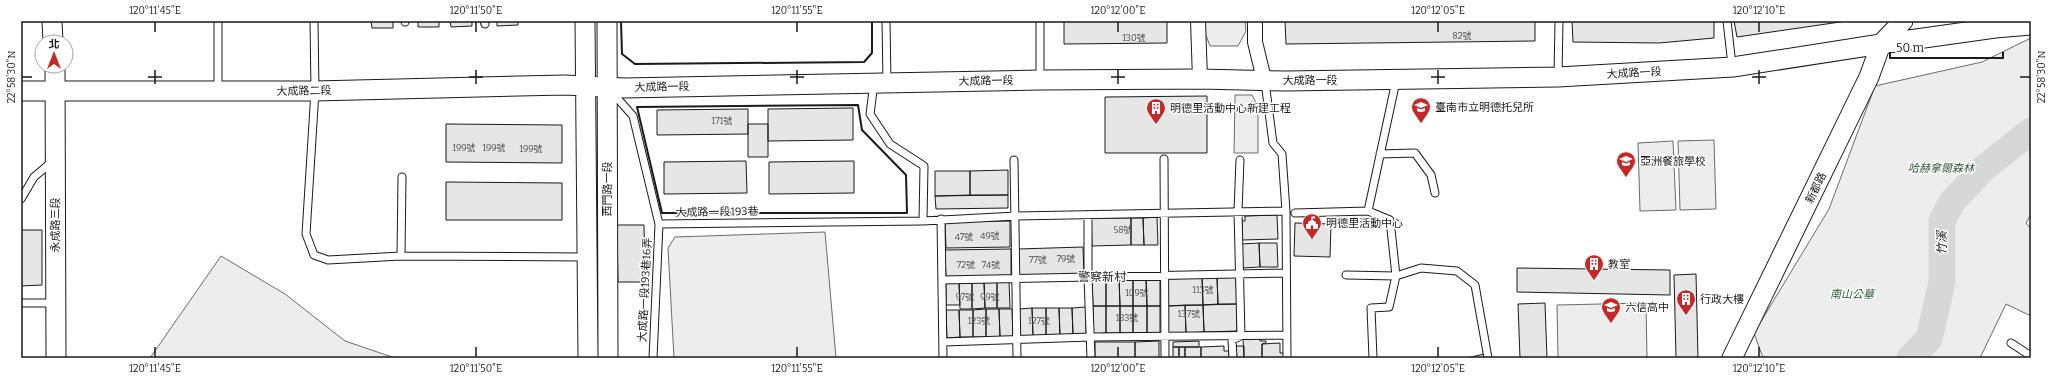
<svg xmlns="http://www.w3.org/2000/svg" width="2052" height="379" viewBox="0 0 2052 379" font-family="Bitter,'Noto Sans TC',serif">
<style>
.green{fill:#ededed;stroke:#6a6a6a}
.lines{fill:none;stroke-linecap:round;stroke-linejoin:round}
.river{stroke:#d7d7d7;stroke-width:27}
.building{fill:#e6e6e6;stroke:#1a1a1a}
.lane-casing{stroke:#1a1a1a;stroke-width:9}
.street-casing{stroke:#1a1a1a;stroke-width:16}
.secondary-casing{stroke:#1a1a1a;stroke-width:21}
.lane{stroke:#fff;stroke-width:7}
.street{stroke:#fff;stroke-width:14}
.secondary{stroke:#fff;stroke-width:19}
.wall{stroke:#1a1a1a;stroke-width:2}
.ticks{fill:none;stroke:#1a1a1a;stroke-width:1.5}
.labels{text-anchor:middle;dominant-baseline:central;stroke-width:3;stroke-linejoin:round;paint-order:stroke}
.number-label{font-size:9px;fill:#4d4d4d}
.street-label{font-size:11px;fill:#1a1a1a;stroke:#fff}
.poi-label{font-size:11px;fill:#1a1a1a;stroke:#fff;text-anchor:start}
.park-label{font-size:11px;font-style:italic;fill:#2b5a34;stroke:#fff}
.water-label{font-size:12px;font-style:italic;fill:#1a1a1a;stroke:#fff}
.neighbourhood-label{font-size:12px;fill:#1a1a1a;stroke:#fff}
.neatline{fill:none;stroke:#1a1a1a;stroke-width:1.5}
.ticks-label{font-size:10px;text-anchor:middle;fill:#1a1a1a}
</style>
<rect width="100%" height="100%" fill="#fff"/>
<path class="green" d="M1204,21H1245L1246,31L1238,46H1210L1205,33Z
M2031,38V214L2026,223L2031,229V316L2006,304L1980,358H1763L1754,333L1829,209L1875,86L1982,62Z
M1235,95H1252L1258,107V153H1234Z
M1714,140L1716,209L1680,210L1678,141Z
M1673,141L1676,210L1640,211L1638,143Z
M825,232L836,358H674L668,248L675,237Z
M221,256L285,294L345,341L395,358H150Z
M1646,303L1647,358H1558L1557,305Z"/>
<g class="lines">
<path class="river" d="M1910,358L1929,339L1942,282V221L1952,202L1984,168L2031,131"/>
</g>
<path class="building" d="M371,21H393V28H372Z
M418,21H439V27H418Z
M450,21H472V26L451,27Z
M497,21H518V25L497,26Z
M1064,21H1167V43L1064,44Z
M1285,21H1535V41L1286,44Z
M1572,21H1714V38L1659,43L1573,42Z
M1734,21H1847L1737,37Z
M1207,96V153H1105V97Z
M853,108V140L768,141V109Z
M748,109V134L657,135V110Z
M446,124L562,125V163L446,162Z
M748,124H768V157H748Z
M746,161L747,193L664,194V162Z
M854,161V193L769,194V162Z
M1008,170V195H970V171Z
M935,171H970V195L935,196Z
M446,182L562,183V220H446Z
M1008,195V208L936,209L935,196Z
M1277,215L1278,239L1242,240V221H1245V216Z
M1157,217L1158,245H1144L1143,218Z
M1091,218H1131V245L1092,246Z
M1131,218H1143L1144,245H1131Z
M1010,221V247L946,248L945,222Z
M1295,223L1331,224L1330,257L1294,256Z
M617,225H644L645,282H618Z
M21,230H42V285L21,286Z
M1259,243L1260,267L1242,268L1241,244Z
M1259,243H1277L1278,267H1260Z
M1083,247L1084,275L1018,276V249Z
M1011,249V276L946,278L945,250Z
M1517,268L1670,270V295L1517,292Z
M1696,274L1698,358H1676L1674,275Z
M1236,276L1237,304H1218L1217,277Z
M1202,277L1203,305L1167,306L1166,278Z
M1202,277H1217L1218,304L1203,305Z
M1106,278V306H1093L1092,279Z
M1106,278H1119L1120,306H1106Z
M1119,278H1133V306H1120Z
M1133,278H1146L1147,306H1133Z
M1146,278H1160V306H1147Z
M959,282L960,305H946V283Z
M959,282H972V309H960Z
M972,282H984L985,308L972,309Z
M984,282H997V308H985Z
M997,282H1009L1010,308H997Z
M1545,303L1547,358H1520L1518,304Z
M1237,304V331L1204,332L1203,305Z
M1185,305L1186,333H1168L1167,306Z
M1185,305H1203L1204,332L1186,333Z
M1093,306H1106V333L1093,334Z
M1106,306H1120V333H1106Z
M1120,306H1133V333H1120Z
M1133,306H1147V333H1133Z
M1147,306H1160V333H1147Z
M1086,307V335H1073L1072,308Z
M1032,308H1046V336H1033Z
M1032,308L1033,336H1020L1019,309Z
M1046,308H1059L1060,336H1046Z
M1059,308H1072L1073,335L1060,336Z
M986,309V337H973V310Z
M986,309H999L1000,337H986Z
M999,309H1012L1013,337H1000Z
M946,310H959L960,337L947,338Z
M959,310H973V337H960Z
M1243,338H1259L1260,341H1266V343L1262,344V358H1244Z
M1159,341V358H1135V342Z
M1199,341V347H1173V342Z
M1095,342H1135V358H1095Z
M1280,343V353H1284V358H1262V344Z
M1224,346V351H1229V358H1201V347Z
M1236,346H1244V358H1237Z
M1173,347H1179V358H1173Z
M1179,347H1185V358H1179Z
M1185,347H1201V358H1185Z
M1484,354V358H1467Z"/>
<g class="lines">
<defs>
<path id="lane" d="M218,21V91
M314,21L315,91L306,234L314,255L328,260L401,256L586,257
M405,21V22
M484,21L485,24
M886,21L887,83
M1040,21V79
M1727,21L1732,65
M1558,77L1559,21
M1396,81L1368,211L1390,220L1396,276L1421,268L1457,271L1475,285L1488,358
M1265,82L1273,143L1282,154L1286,211L1287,358
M874,83L870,114L890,144L924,166L923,221
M611,91L633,116L659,224L923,221L1016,216L1286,211
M1380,154L1415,153L1431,175L1435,193
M1164,159L1165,358
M1014,160L1017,358
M21,199L34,177L53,161
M1295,213L1368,211
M1088,215V277L1091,358
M941,219L943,358
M401,256L402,177
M1346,275L1396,276L1389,307L1371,308L1373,358
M942,280L1286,273
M21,303H55
M943,342L1091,337L1287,335
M2011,343L2031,356
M653,358L659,224
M1233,358L1232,340L1241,336L1238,211L1240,160"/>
<path id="street" d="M1198,21L1200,79
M1255,21V42L1264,79"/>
<path id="secondary" d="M52,21L53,42
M585,21L588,358
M607,21L608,358
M55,66L56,358
M21,91H315L565,85L625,88L1040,80L1200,79L1286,81L1558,77L1733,67L1881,44L1995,28L2031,25
M1732,358L1869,77L1881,44L1903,21"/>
</defs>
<use href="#lane" class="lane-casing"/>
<use href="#street" class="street-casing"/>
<use href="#secondary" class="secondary-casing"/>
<use href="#lane" class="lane"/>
<use href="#street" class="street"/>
<use href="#secondary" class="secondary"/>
<path class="wall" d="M621,21L622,54L635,64L864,62L872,53V21
M858,105L862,130L906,175L907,213H662L637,107Z"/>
</g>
<path class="ticks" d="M155,22V32M476,22V32M797,22V32M1118,22V32M1438,22V32M1759,22V32M155,70V84M476,70V84M797,70V84M1118,70V84M1438,70V84M1759,70V84M22,77H32M148,77H162M469,77H483M790,77H804M1111,77H1125M1431,77H1445M1752,77H1766M2020,77H2030M155,347V357M476,347V357M797,347V357M1118,347V357M1438,347V357M1759,347V357"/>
<defs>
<symbol id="school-pin" viewBox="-11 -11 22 30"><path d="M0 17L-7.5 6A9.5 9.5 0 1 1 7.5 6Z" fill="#c62828" stroke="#fff"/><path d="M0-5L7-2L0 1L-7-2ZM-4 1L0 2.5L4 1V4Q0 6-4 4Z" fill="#fff"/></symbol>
<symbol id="building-pin" viewBox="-11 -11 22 30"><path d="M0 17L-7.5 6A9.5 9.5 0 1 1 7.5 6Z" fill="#c62828" stroke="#fff"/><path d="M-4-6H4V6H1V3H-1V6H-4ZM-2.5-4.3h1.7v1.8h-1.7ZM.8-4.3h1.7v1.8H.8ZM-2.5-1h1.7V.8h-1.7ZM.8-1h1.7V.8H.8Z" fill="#fff"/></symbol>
<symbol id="civic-pin" viewBox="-11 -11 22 30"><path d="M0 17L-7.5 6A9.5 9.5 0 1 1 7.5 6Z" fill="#c62828" stroke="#fff"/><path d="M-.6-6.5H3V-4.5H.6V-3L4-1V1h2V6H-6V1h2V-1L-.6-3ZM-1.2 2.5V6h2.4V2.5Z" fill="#fff"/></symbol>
</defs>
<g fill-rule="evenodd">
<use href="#school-pin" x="1410" y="96" width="22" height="30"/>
<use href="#building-pin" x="1145" y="97" width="22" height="30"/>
<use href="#school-pin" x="1615" y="150" width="22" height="30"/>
<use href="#civic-pin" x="1301" y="212" width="22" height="30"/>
<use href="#building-pin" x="1583" y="253" width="22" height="30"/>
<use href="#building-pin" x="1675" y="288" width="22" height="30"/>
<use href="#school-pin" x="1600" y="296" width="22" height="30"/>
</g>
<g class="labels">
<g class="number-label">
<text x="1462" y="36">82號</text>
<text x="1134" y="38">130號</text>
<text x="722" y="121">171號</text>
<text x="464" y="148">199號</text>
<text x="494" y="148">199號</text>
<text x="531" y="149">199號</text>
<text x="1123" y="230">58號</text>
<text x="990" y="236">49號</text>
<text x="964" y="237">47號</text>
<text x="1066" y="259">79號</text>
<text x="1038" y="260">77號</text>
<text x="966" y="265">72號</text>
<text x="991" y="265">74號</text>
<text x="1203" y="290">113號</text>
<text x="1137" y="293">109號</text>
<text x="965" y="297">97號</text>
<text x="990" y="297">99號</text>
<text x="1189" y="314">137號</text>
<text x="1127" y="318">133號</text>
<text x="979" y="321">123號</text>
<text x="1039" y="321">127號</text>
</g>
<g class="street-label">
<text transform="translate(1634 73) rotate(-3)">大成路一段</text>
<text x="1310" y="80">大成路一段</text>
<text transform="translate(986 81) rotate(-1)">大成路一段</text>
<text transform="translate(662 87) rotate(-1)">大成路一段</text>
<text transform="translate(304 91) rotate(-1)">大成路二段</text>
<text transform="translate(1816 188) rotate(-64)">新都路</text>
<text transform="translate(607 189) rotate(-90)">西門路一段</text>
<text transform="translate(717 212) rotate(-1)">大成路一段193巷</text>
<text transform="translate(55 225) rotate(-90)">永成路三段</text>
<text transform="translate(645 290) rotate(-87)">大成路一段193巷16弄</text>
</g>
<g class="poi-label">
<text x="1435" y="107">臺南市立明德托兒所</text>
<text x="1170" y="108">明德里活動中心新建工程</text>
<text x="1640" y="161">亞洲餐旅學校</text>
<text x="1326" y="223">明德里活動中心</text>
<text x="1608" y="264">教室</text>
<text x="1700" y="299">行政大樓</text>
<text x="1625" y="307">六信高中</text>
</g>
<g class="park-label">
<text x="1941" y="168">哈赫拿爾森林</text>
<text x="1852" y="294">南山公墓</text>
</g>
<g class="water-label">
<text transform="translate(1942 243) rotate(-90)">竹溪</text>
</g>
<g class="neighbourhood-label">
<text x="1102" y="277">警察新村</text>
</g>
</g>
<rect width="2052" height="379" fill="none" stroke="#ffffff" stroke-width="44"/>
<g transform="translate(54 54)"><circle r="19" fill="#ffffff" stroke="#a3a3a3"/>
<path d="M0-3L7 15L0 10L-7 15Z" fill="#c62828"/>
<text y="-6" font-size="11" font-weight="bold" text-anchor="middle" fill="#1a1a1a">北</text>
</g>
<path d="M1890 52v6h113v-6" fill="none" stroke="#1a1a1a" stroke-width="2"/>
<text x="1896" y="52" font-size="12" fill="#1a1a1a" stroke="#ffffff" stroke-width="3" paint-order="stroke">50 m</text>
<rect x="22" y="22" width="2008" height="335" class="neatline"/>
<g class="ticks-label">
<text x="155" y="14">120°11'45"E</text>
<text x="476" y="14">120°11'50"E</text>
<text x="797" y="14">120°11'55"E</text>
<text x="1118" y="14">120°12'00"E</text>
<text x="1438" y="14">120°12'05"E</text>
<text x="1759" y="14">120°12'10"E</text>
<text transform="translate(11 77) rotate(-90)" y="4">22°58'30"N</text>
<text transform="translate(2041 77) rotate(-90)" y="4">22°58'30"N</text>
<text x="155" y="372">120°11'45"E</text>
<text x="476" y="372">120°11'50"E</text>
<text x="797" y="372">120°11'55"E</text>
<text x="1118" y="372">120°12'00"E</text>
<text x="1438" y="372">120°12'05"E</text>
<text x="1759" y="372">120°12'10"E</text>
</g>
</svg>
